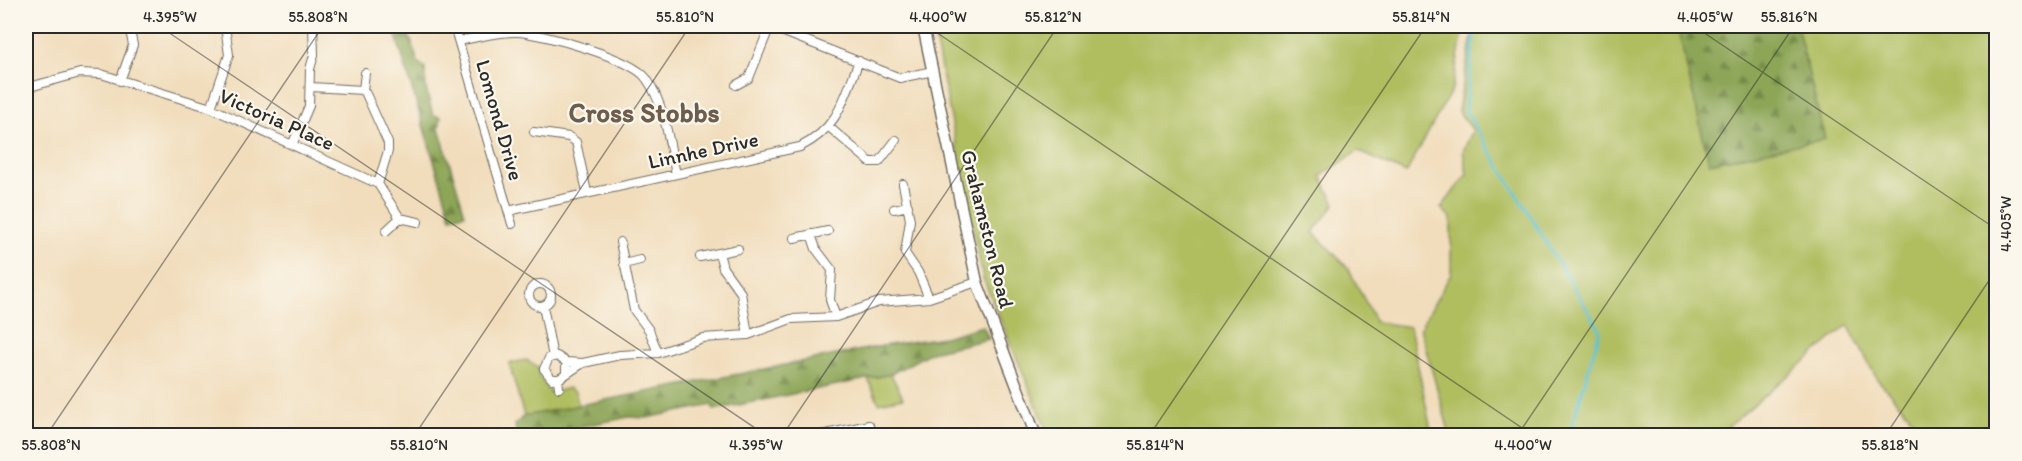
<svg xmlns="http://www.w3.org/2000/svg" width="2022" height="461" viewBox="0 0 2022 461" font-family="Itim,sans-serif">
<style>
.green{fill:#b0be60;stroke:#6e7446;stroke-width:1.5}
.forest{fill:url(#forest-firs);stroke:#5c6840;stroke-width:1.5}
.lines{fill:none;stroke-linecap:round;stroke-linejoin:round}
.stream{stroke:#56c2cf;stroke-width:3}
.street-casing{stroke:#70695e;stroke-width:10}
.secondary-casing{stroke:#70695e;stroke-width:13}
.street{stroke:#fff;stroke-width:8}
.secondary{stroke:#fff;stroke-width:10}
.rail{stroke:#2b2b2b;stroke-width:3;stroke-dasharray:9 4.5;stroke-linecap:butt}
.ticks{fill:none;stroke:#2b2b2b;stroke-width:1.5;stroke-opacity:0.45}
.labels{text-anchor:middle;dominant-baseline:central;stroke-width:4.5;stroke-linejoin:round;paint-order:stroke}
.street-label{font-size:21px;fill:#2b2b2b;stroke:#fbf7ec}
.district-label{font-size:27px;font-weight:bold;fill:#6e5c4c;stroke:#fbf7ec}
.neatline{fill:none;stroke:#2b2b2b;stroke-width:2}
.ticks-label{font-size:15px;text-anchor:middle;fill:#2b2b2b}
</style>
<defs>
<pattern id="forest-firs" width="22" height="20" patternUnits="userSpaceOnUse" patternTransform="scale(1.5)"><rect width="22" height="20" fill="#8ca556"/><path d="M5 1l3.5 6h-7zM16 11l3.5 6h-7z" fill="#738747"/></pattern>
</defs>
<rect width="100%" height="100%" fill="#fbf7ec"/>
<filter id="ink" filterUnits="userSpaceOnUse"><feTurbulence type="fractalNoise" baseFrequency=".0167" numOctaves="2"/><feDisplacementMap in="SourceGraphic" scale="12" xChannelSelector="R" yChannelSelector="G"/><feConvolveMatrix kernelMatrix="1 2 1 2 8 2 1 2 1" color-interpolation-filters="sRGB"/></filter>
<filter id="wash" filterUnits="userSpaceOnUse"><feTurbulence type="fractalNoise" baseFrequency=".008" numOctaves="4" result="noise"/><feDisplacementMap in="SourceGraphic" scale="24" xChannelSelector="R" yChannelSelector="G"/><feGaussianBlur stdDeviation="1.35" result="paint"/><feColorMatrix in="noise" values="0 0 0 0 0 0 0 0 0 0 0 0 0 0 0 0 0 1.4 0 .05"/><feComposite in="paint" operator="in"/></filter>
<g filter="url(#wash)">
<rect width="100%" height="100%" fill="#f1ddbc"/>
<path class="green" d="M940,26H1464L1452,89L1406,173L1358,151L1321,176L1335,204L1313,232L1348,268L1376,322L1410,327L1432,435H1049L983,278L933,29Z
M1474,26H1996V435H1927L1877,379L1848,325L1718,435H1450L1420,328L1451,274V218L1441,208L1467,174L1463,151L1473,130L1458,111Z
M526,360L538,367L539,376L550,393L569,388L575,392L579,406L524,416L509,363Z
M891,374L903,398L879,403L868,379Z"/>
<path class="forest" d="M393,26H406L418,62L425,68L426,89L433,115L441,117L439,128L465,214L451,217Z
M1677,26H1797L1825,139L1709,163Z
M983,326L989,339L931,352L891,374L714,410L712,405L646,418L629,417L538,435H517L515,425L524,416L882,346L944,337Z"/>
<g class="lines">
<path class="stream" d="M1475,26L1465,110L1600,330L1569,436"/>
</g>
</g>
<g filter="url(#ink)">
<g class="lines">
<defs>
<path id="street" d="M454,26L512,224
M769,26L900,78L933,71
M459,41C478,37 499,31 518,32C544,34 631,58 646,78C665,104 669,143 676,174
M120,81L133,45L129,26
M736,85L749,78L770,26
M311,87L363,90L366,94L388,143V151L378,184
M26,88L80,73L101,74L211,108L378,184L400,218L386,231
M363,90L365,73
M211,108L229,55L225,26
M829,127L870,162H879L896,140
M534,132L569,137L576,142L587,192
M293,143L309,106L310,69L314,55L313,26
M903,184L910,220L905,253L918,272L929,298
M894,209L908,206
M508,211L800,147C839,128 844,98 859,61
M400,218L418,222
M811,234L816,249L832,270L830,300L836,317
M794,238L828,231
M620,242L634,310L649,330L658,353
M719,253L723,268L741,293L748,335
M700,257L738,249
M624,264L640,260
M529 295a11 11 0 1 1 22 0a11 11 0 1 1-22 0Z
M543,306L553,357
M583,363L620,355L658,353L703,338L748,335L791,319L836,317L879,302L929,298L977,282
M566,374V362L557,356L549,358L544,369L552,379H559L583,363L566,362
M558,379L559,388
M816,436L869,425L871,436"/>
<path id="secondary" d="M923,26L977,282L1036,436"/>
</defs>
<use href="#street" class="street-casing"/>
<use href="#secondary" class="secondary-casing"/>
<use href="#street" class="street"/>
<use href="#secondary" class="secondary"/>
<path class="rail" d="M26,433V436"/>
</g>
</g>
<path class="ticks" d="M159,26L767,436M927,26L1534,436M1694,26L1996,229M46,436L323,26M414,436L690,26M782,436L1058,26M1149,436L1426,26M1517,436L1794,26M1885,436L1996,270"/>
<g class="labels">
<g class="street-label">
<text transform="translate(277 119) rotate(24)">Victoria Place</text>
<text transform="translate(500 120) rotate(74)">Lomond Drive</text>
<text transform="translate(703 150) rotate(-12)">Linnhe Drive</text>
<text transform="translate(988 229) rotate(76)">Grahamston Road</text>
</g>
<g class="district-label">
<text x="644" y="112">Cross Stobbs</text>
</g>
</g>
<rect width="2022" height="461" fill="none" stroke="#fbf7ec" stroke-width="66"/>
<rect x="33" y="33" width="1956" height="395" class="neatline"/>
<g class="ticks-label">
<text x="170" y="22">4.395°W</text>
<text x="318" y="22">55.808°N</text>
<text x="685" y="22">55.810°N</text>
<text x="938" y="22">4.400°W</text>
<text x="1053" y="22">55.812°N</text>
<text x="1421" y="22">55.814°N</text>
<text x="1705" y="22">4.405°W</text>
<text x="1789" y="22">55.816°N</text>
<text transform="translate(2006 224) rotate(-90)" y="5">4.405°W</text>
<text x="51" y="450">55.808°N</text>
<text x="419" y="450">55.810°N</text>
<text x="756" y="450">4.395°W</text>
<text x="1155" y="450">55.814°N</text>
<text x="1523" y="450">4.400°W</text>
<text x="1890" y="450">55.818°N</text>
</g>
</svg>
